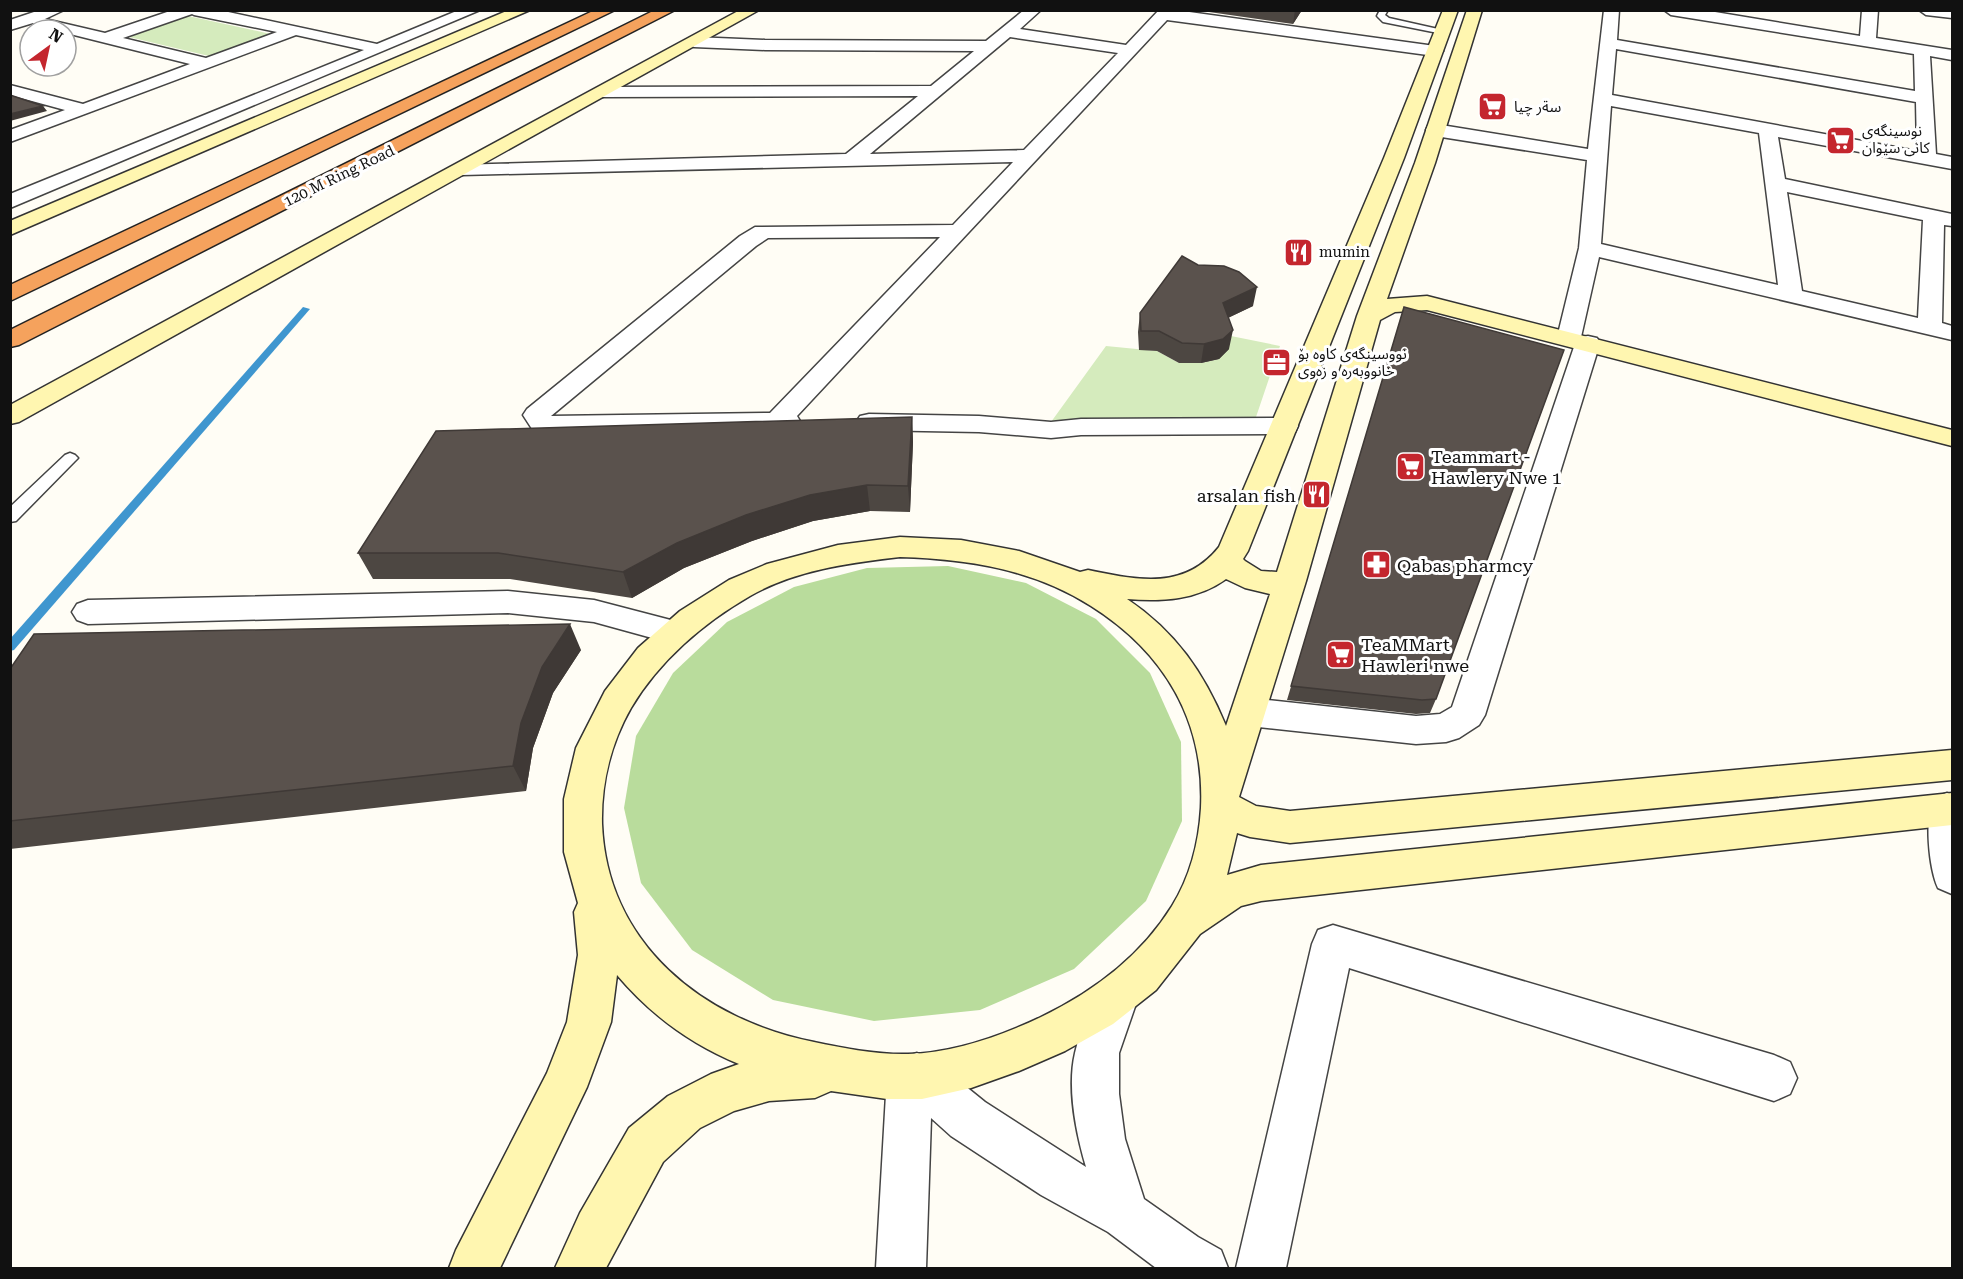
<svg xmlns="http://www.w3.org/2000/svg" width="1963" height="1279" viewBox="0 0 1963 1279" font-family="'Roboto Serif','Noto Sans Arabic',serif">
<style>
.green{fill:#d5ebbd}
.forest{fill:#b9dc9c}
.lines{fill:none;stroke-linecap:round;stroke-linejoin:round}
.stream{fill:#3f96cf;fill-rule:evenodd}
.lane-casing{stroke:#444;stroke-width:3}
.street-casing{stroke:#444;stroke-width:3}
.secondary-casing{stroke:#333;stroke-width:3}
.highway-casing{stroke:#222;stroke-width:3}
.lane{fill:#fff;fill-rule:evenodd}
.street{fill:#fff;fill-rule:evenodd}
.secondary{fill:#fff6b0;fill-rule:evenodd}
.highway{fill:#f5a25d;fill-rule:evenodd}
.wall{fill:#4d4742}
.shaded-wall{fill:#3f3936}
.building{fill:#5a524d;stroke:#3f3936;stroke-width:1.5}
.labels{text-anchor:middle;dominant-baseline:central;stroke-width:6;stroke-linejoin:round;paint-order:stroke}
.far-poi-label{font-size:15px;fill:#111;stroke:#fff;text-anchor:start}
.far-street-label{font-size:15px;fill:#111;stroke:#fff}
.poi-label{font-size:18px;fill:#111;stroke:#fff;text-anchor:start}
</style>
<rect width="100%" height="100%" fill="#fffdf5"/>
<path class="green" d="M188,16L271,34L209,56L129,37Z
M1221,334L1280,346L1256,417L1051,422L1106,346L1157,351L1179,363H1201L1219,359Z"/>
<path class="forest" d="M948,566L1026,583L1096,619L1150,673L1181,742L1182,821L1146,901L1074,969L980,1010L874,1021L773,1000L692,950L641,883L624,808L636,736L673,673L727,622L794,587L867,568Z"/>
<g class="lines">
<path class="stream" d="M303,307L310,309L14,650L10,651V639Z"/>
<defs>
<path id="lane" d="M1380,10H1388L1385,15L1389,18L1447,31L1443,34L1383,22L1377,16Z
M70,453L75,455L78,458L75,461L16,521L10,522V507L65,455Z"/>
<path id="street" d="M40,10H64L45,19L105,33L173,10H219L377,44L459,10H480L10,208V194L364,50L296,35L10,142V130L65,110L10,95V85L83,104L190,64L66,33V30H54L35,25L33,23L10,30V20ZM192,14L194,15L277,32L206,58L123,38Z
M1024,10H1041L1020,29L1126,45L1159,10H1175L1435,46L1443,51L1435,56L1167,20L797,416L800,421L796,427L787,429L544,434L534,432L523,415L527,409L740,236L755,227L953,225L1013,162L462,175L455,173L452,169L455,165L846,154L918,96L603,97L597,96L594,92L597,88L603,87L931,86L974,51L765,50L694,47L686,42L694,37L765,40L986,41ZM1010,37L1118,53L1024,150L870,154ZM940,237L770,413L551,416L756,246L768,238Z
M1604,10H1619L1617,40L1915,91L1914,54L1671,15L1664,10H1703L1860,36L1862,10H1878L1876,38L1952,50V60L1930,56L1936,154L1952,157V169L1778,137L1785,179L1952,214V226L1944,225L1942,323L1952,326V340L1599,257L1581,337L1588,336L1597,338L1600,343L1485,715L1479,725L1459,738L1446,742L1416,744L1249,726L1237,722L1231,712L1237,702L1249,698L1416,716L1440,714L1452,707L1575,344L1569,345L1560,343L1557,338L1579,248L1587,160L1435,136L1428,134L1426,130L1428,126L1435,124L1588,149ZM1616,49L1916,102L1917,151L1612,95ZM1611,106L1759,133L1778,285L1601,244ZM1787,192L1923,220L1918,318L1802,291Z
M1919,10H1952V18L1926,15Z
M869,414L979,416L1051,422L1081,419L1285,418L1295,420L1298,426L1295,432L1285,434L1081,435L1051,438L979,432L869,430L860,428L856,422L860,416Z
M508,591L594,600L686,624L690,632L686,640L674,644L594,622L508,613L88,624L77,620L72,612L77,604L88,600Z
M1947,793L1952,795V894L1938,888C1929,868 1924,817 1934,798Z
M1333,925L1774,1055L1790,1062L1797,1078L1790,1094L1774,1101L1349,968L1286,1268H1236L1312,944L1318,930Z
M1116,977L1131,983L1138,998L1119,1053V1094L1125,1139L1144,1199L1198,1237L1221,1250L1228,1268H1156L1108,1232L1041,1195L951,1136L931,1118L926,1268H876L887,1077L894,1061L917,1053L933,1060L985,1102L1086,1167C1076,1133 1067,1087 1075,1053C1080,1030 1091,1005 1101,983Z"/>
<path id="secondary" d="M509,10H530L10,235V221Z
M740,10H759L19,422L10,424V405Z
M1443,10H1458L1404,158L1248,551L1243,559L1245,561L1261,571L1277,572L1357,316L1415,163L1467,10H1482L1435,163L1387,299L1427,296L1952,430V446L1427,310L1395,312L1380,320L1306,581L1239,797L1256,806L1290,811L1952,750V780L1290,843L1250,837L1237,833L1227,875L1261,865L1952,793V825L1261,901L1241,906L1200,934L1156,990L1113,1024L1065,1051L1019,1071L971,1088L922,1099H887L831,1091L815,1098L769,1101L734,1111L700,1128L663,1162L606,1268H555L580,1213L629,1128L668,1096L711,1074L739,1064C690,1044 651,1015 617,975L611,1022L587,1087L500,1268H449L456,1250L547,1073L567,1022L578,955L574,912L578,903L564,852V799L576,748L605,691L638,648L680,611L729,580L767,564L838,545L900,537L961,540L1019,551L1080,572L1088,570C1137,580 1184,591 1219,547L1384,158ZM900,557C967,559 1033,569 1091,606C1164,652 1205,720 1201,808C1199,842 1190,877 1172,906C1141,956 1093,992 1041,1017C1001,1036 953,1053 908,1054C877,1055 844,1048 814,1042C703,1020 607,944 602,824C601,784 611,743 631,708C659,661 703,623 750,596C795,570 849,563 900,557ZM1226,579L1245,588L1270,594L1226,726C1204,673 1176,632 1127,599C1162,602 1197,600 1226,579Z"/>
<path id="highway" d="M595,10H615L10,301V285Z
M655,10H675L19,345L10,347V330Z"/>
</defs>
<use href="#lane" class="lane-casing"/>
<use href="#street" class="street-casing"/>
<use href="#secondary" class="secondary-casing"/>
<use href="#highway" class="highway-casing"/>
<use href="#lane" class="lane"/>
<use href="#street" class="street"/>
<use href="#secondary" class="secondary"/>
<use href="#highway" class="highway"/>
</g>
<path class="wall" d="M1195,10H1302L1293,24Z
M1198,265L1253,306L1228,318L1229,349L1219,359L1201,363H1179L1157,351L1139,350L1138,332L1140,313Z
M1404,307L1436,699L1430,713L1416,714L1287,700Z
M912,417L913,442L910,512L870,511L813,521L752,541L684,568L632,598L510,579H373L358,553Z
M581,650L553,693L533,748L526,791L10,849V669Z"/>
<path class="shaded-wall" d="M1295,10H1302L1293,24Z
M43,106L47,111L10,121V114Z
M1257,287L1253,306L1219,322L1223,303Z
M1233,330L1229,349L1219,359L1201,363L1204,344Z
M912,417L913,442L910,512L908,486Z
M867,485L870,511L813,521L752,541L684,568L632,598L623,572L677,543L746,515L810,495Z
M570,624L581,650L553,693L533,748L526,791L513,766L521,723L542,667Z"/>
<path class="building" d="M10,95L43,106L10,114Z
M1182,256L1198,265L1224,266L1239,272L1257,287L1223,303L1233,330L1223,339L1204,344L1182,343L1159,331H1141L1140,313Z
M1404,307L1564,350L1436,699L1422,700L1291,686Z
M912,417L908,486L867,485L810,495L746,515L677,543L623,572L498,553H358L436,431Z
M570,624L542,667L521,723L513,766L10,821V669L34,634Z"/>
<defs>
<symbol id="supermarket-square" viewBox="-11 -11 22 22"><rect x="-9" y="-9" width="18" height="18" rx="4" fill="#c4262e" stroke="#fff"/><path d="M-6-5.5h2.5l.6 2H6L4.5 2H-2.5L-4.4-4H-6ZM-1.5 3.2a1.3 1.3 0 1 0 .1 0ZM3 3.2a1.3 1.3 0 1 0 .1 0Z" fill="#fff"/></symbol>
<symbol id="restaurant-square" viewBox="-11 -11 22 22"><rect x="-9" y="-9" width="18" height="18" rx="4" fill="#c4262e" stroke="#fff"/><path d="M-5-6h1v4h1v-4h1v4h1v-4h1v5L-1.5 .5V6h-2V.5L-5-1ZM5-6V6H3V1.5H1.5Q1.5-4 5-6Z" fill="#fff"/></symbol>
<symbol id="office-square" viewBox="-11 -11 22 22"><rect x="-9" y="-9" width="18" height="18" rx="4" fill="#c4262e" stroke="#fff"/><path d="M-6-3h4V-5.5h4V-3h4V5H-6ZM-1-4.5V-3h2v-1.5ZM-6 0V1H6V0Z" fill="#fff"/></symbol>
<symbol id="pharmacy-square" viewBox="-11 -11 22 22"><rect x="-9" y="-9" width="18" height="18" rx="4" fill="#c4262e" stroke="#fff"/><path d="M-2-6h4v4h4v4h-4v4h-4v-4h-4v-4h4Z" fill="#fff"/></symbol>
</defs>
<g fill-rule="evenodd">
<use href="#supermarket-square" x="1476" y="90" width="33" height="33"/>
<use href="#supermarket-square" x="1824" y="124" width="33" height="33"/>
<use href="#restaurant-square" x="1282" y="236" width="33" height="33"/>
<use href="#office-square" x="1260" y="346" width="33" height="33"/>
<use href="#supermarket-square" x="1394" y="450" width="33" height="33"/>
<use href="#restaurant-square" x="1300" y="478" width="33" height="33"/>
<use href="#pharmacy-square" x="1360" y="548" width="33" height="33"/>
<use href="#supermarket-square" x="1324" y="638" width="33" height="33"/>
</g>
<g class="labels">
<g class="far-poi-label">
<text x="1514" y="107">سةر چيا</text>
<text x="1862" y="131">نوسینگەی<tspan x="1862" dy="17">کانی سێوان</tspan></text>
<text x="1319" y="252">mumin</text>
<text x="1298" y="354">نووسینگەی کاوە بۆ<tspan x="1298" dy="17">خانووبەرە و زەوی</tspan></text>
</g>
<g class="far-street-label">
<text transform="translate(339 176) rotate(-26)">120 M Ring Road</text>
</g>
<g class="poi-label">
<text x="1431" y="456">Teammart -<tspan x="1431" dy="21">Hawlery Nwe 1</tspan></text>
<text x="1296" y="495" text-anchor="end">arsalan fish</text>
<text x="1397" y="565">Qabas pharmcy</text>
<text x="1361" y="644">TeaMMart<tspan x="1361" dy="21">Hawleri nwe</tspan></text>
</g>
</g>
<rect width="1963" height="1279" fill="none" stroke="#111111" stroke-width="24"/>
<g transform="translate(48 48) rotate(33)"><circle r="28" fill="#ffffff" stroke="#a0a0a0" stroke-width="1.5"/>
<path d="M0-4.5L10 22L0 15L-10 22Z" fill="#c4262e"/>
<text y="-9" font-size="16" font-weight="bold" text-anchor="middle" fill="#111111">N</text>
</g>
</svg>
